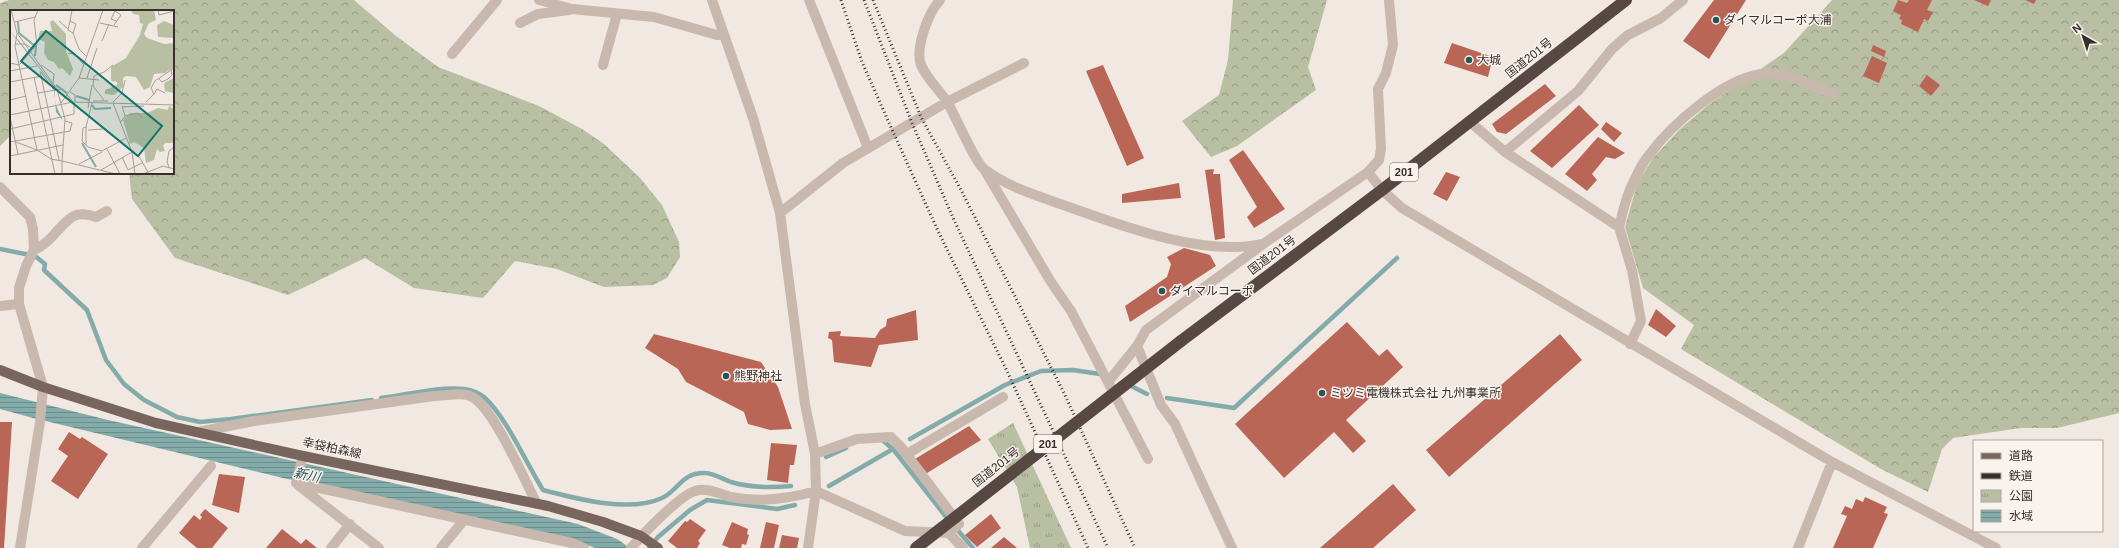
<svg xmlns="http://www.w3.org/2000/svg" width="2119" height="548" viewBox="0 0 2119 548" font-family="Arial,'Noto Sans JP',sans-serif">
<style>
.forest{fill:url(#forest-crowns)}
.park{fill:url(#park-tufts)}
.water{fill:url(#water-rules)}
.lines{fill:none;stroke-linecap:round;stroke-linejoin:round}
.stream{stroke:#83abaa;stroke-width:4.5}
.building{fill:#ba6656}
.minor{stroke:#c8b8ae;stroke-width:10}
.major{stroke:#78655e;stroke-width:10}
.highway{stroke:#574843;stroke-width:12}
.rail{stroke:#382e2b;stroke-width:3;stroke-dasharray:1 3;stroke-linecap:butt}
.highway-bridge{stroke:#574843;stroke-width:12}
.poi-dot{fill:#255554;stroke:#f9f2ed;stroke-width:1.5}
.labels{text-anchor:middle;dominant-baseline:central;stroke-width:3;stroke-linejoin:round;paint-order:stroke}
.shield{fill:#f9f2ed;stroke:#726965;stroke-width:1}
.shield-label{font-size:11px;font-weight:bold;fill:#382e2b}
.poi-label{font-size:12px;fill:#382e2b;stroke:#f9f2ed;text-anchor:start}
.street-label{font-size:12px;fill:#382e2b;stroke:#f9f2ed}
.water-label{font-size:13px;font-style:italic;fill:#255554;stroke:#f9f2ed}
.inset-river{fill:none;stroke:#83abaa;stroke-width:2}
.inset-road{fill:none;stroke:#a79e98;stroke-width:1}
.view{fill:#0f766e;fill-opacity:0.15;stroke:#0f766e;stroke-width:2}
.inset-edge{fill:none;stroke:#382e2b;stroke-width:2}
</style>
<defs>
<pattern id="forest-crowns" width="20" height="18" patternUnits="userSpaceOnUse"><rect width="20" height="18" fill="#b8bfa2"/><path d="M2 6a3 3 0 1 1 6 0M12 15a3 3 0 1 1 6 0" fill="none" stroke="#979c84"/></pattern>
<pattern id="park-tufts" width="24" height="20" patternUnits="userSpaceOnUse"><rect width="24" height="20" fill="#b8bfa2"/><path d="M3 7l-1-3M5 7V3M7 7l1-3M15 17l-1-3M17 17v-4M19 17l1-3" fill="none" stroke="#979c84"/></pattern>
<pattern id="water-rules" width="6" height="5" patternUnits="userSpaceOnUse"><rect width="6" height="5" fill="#83abaa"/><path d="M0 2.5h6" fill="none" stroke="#6c8c8b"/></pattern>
</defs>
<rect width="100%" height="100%" fill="#f1e8e1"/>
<path class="forest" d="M9,0H354L396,36L438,67L539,106L582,129L604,144L640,178L662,205L679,242L680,257L667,278L653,285L604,287L557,269L515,261L483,298L414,288L365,258L288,295L175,258L132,199L129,173H173V11H11V135L0,146V3Z
M1233,0H1327L1308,67L1316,90L1237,146L1211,157L1182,121L1219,95L1228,60Z
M1832,0H2119V413L2057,428H2021L1953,438L1942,449L1928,492L1881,469L1681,349L1694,325L1643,288L1625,227L1637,184L1653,158L1679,130L1708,105L1784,53Z"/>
<path class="park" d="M1013,423L1071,548H1030L1017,487L988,439Z"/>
<path class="water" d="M0,393L108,420L578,524L617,539L630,548H595L568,538L283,478L33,418L0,409Z"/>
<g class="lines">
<path class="stream" d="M0,249L35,256L45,264L44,270L87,310L106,360L124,384L144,400L177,417L200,422L231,419L372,400
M1127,384L1147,394
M381,398C408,395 437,386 464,389C470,390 479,393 484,397C507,418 526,463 543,490C577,499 630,513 662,498C678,491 682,472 705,473C713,473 723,479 731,482C751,488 770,488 791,486
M1167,398L1234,408L1397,258
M910,439L1005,385L1041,371L1073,370L1100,374
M882,440L893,449L950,522
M826,457L846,448
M829,486L893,449
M955,527L973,548
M649,548L658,537L690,510L707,500L777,509L795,505"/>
</g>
<path class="building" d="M1714,0H1746L1709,59L1683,41Z
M1898,0L1907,3L1909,0H1932L1927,10L1933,12L1928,21L1924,19L1918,32L1901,24L1902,20L1899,19L1901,15L1893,11Z
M1974,0H1991L1988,6Z
M2025,0H2036L2034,4Z
M1452,43L1493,57L1488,77L1444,63Z
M1873,45L1886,51L1884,57L1871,51Z
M1872,56L1887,63L1879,83L1863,76Z
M1103,65L1144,158L1127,166L1086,71Z
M1927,75L1940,85L1931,96L1919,86Z
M1545,84L1556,96L1506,134L1497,132L1492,124Z
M1579,105L1599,125L1552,168L1530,151Z
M1606,122L1622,133L1614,142L1601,129Z
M1598,137L1625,153L1615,159L1606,157L1592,174L1597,180L1587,191L1565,174Z
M1243,150L1285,209L1254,228L1247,217L1257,207L1229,160Z
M1214,169L1213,174H1220L1225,238L1215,240L1205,170Z
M1446,172L1460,177L1447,201L1433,194Z
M1179,183L1181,198L1122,203V194Z
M1184,248L1210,255L1216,266L1130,322L1125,306L1167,277L1171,264L1167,257Z
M1656,309L1676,326L1666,337L1648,325Z
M916,310L918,340L879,345L871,367L834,362L832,340L828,338L829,332L841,331L840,336L875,338L880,330L886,326L887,319Z
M1347,322L1379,356L1387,349L1403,367L1346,420L1366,441L1353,453L1334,432L1284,478L1235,424Z
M654,334L761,362L778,387L792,429L770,430L748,424L744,412L686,382L678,369L645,348Z
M1560,334L1582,360L1449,477L1426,450Z
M0,422H12L4,548H0Z
M969,426L981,440L927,473L915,459Z
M69,432L80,439L82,437L108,454L78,499L51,481L68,456L58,449Z
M771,443L797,445L794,465H790L788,483L767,480Z
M219,474L245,477L239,513L212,505Z
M1393,484L1416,510L1373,548H1320Z
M1865,497L1887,507L1884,513L1888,514L1873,548H1833L1847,516L1841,514L1845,506L1852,509L1856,499L1863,502Z
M205,509L228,528L212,548H197L179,533L194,515L200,520L202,517L200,515Z
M991,514L1001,528L977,547L965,535Z
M690,519L706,530L698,541L700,543L697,548H677L668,541L685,521L687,522Z
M732,522L748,529L747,534L749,535L746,545L742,544L741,548H730L722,545Z
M766,522L779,525L774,548H760Z
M282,529L301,544L306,539L317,548H266Z
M782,535L799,538L797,548H779Z
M1004,537L1017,548H991Z"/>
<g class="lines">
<path class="minor" d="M539,0L572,9L654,17L717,35L724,34
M712,0L753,118L780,213L805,404L815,454L816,491L808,548
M809,0L868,148
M940,0C928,13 915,48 921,65C926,77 938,89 946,100C955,114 974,161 984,169C1009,188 1041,197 1069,207C1122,226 1205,257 1261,244
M520,23L538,14L569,10
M452,54L497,0
M603,65L617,14
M1469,121L1505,152L1619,227L1632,270L1641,321L1630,344
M1505,152L1578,91L1612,49L1628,35L1661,18L1683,0
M984,169L1051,282L1071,311L1148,459
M1368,172L1379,160L1381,149L1378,89L1386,73L1393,45L1389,0
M0,187L30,217L33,229L34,250L26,266L19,288V304L43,387L40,422L20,548
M780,213L843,163L947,102L1024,63
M1619,227C1623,212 1626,195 1634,181C1638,172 1643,162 1649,155C1672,124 1722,80 1761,74C1786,71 1811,85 1833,94
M34,250C53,242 60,223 74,216C80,213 90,215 96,217L107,211
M0,306L19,304
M1137,346L1161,405L1175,424L1232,548
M1108,382L1137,346L1146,330L1266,242L1368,172L1382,190L1402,208L1832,462L1996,548
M198,432L254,421L434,396C445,396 464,391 474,398C495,412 524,479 537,504
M815,454L857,439L891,437L901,447L959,524L949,533
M907,454L1003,397
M296,483L572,543L584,548
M296,483L303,456
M298,485L379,548
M142,548L211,466
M331,548L350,524
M441,548L464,520
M631,548C642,535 680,495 695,491C707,487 719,494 731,497C760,503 788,499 816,491L905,531L949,533L963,548
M1798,548L1832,462"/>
<path class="major" d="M0,370L43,387L156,423L303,456L548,506L603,522L641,536L658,548"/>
<path class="highway" d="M1181,341L1382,190L1626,0"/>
<path class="rail" d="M841,0L862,62L894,134L938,231L1007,371L1088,548
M864,0L912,123L954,220L1108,548
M873,0L921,117L961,190L1065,395L1135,548"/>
<path class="highway-bridge" d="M916,548L1181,341"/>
</g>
<g class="poi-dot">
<circle cx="1716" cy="20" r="4"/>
<circle cx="1469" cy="60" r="4"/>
<circle cx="1162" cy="291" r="4"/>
<circle cx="726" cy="376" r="4"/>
<circle cx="1322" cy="393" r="4"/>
</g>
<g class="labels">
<g class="shield">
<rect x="1390" y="163" width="28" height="18" rx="3"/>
<rect x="1034" y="435" width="28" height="18" rx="3"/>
</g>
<g class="shield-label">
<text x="1404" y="172">201</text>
<text x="1048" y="444">201</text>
</g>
<g class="poi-label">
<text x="1724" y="20">ダイマルコーポ大浦</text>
<text x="1477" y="60">大城</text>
<text x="1170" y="291">ダイマルコーポ</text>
<text x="734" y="376">熊野神社</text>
<text x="1330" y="393">ミツミ電機株式会社 九州事業所</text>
</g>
<g class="street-label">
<text transform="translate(1529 58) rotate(-38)">国道201号</text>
<text transform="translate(1272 255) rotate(-37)">国道201号</text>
<text transform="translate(332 448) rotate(12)">幸袋柏森線</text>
<text transform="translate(996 467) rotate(-38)">国道201号</text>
</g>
<g class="water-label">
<text transform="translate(307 475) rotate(12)">新川</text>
</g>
</g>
<g transform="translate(10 10)">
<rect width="164" height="164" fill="#f1e8e1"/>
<path d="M154,11L164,15V28L148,27L147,15Z" fill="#b8bfa2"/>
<path d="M121,0H144L146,10L139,13L134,24L137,28L154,34L164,33V57L155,63L144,64L140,77L134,80L126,67L116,66L113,68V77L104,85L95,84V80L107,75V72L101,71V57L116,48L130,25L133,14L130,13L129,5L123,4ZM43,10L56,24V41L63,59L60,66L52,58L49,59L44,52L38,50L34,43L35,32L28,29L30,21H42L40,12ZM164,68V83L155,81L154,73ZM159,96L164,99V133H155L153,136L155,141L150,142L147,139L144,150L136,153L134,138L124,132L120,134L113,110L120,103H137L148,98L158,100Z" fill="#b8bfa2"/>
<path d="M0,21L10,32L45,77V93L53,111L46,102L44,77Z" fill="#83abaa"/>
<path class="inset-river" d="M8,12L9,23L26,37L25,46M46,75L57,83M66,86L79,90M82,95L85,99L101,98M72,133L86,157"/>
<path class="inset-road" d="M1,0L7,23L47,79L55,109L52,151L106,164M62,0L60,11L66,14L63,23L69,39L77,47M148,0L149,5L164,1M49,11L58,19M60,11L58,20L63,23M5,12L25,7M90,13L108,17M104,15L111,5L105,1L101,9L106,11M7,24L5,36L27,140L41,149L52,151V164M92,31L99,14M5,34H15L23,39M58,44L64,43L74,55M0,53L9,55L27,35L24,10L28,0M31,55L44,64L43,73M0,61L27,56M30,61L49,150M31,62L44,80M24,67L45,164M69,68L89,70M77,68L87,38M148,68L152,72L158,69L162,65L161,60M0,72L32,66M60,82L65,85V92M144,84L147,79L155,83M0,90L16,86M94,90L83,76L84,66L94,62L103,55M83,91H98M103,92L112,83L115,70M136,92L144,84L141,78L145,71L164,58M51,93L69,68L93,0M103,93L122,142L125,164M112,97L134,96M78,98L82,75M0,105L63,92L164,95M115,106L128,103L132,108M0,107L8,144M110,113L115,106L112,96M76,117L73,118L72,131L78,137L92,141L116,128M0,119L64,104V93L52,79L28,83M78,120L93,119M0,132L60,121L62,113L55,111M6,132L27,140M76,135V117L82,93M97,139L110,164M122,142L130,148L139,164M0,146L53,135M112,147L118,160L132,153M69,154L92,142M159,157L157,152L159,141L164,137M91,160L122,142M133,164L153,156L164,159"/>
<path class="view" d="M36,21L152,116L128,146L11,51Z"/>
<rect width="164" height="164" class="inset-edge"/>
</g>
<rect x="1973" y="440" width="130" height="92" fill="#f9f2ed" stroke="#aca49f"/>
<rect x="1981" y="453" width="20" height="6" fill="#78655e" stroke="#aca49f"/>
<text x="2009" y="460" font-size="12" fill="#382e2b">道路</text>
<rect x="1981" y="473" width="20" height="6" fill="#382e2b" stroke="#aca49f"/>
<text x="2009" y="480" font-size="12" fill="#382e2b">鉄道</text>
<rect x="1981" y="490" width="20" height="12" fill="url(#park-tufts)" stroke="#aca49f"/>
<text x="2009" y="500" font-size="12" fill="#382e2b">公園</text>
<rect x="1981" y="510" width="20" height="12" fill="url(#water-rules)" stroke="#aca49f"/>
<text x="2009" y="520" font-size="12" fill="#382e2b">水域</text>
<g transform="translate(2083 36) rotate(321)" stroke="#f9f2ed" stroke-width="3" paint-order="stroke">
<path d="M0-3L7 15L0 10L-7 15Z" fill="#382e2b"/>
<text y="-6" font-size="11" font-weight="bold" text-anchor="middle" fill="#382e2b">N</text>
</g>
</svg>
